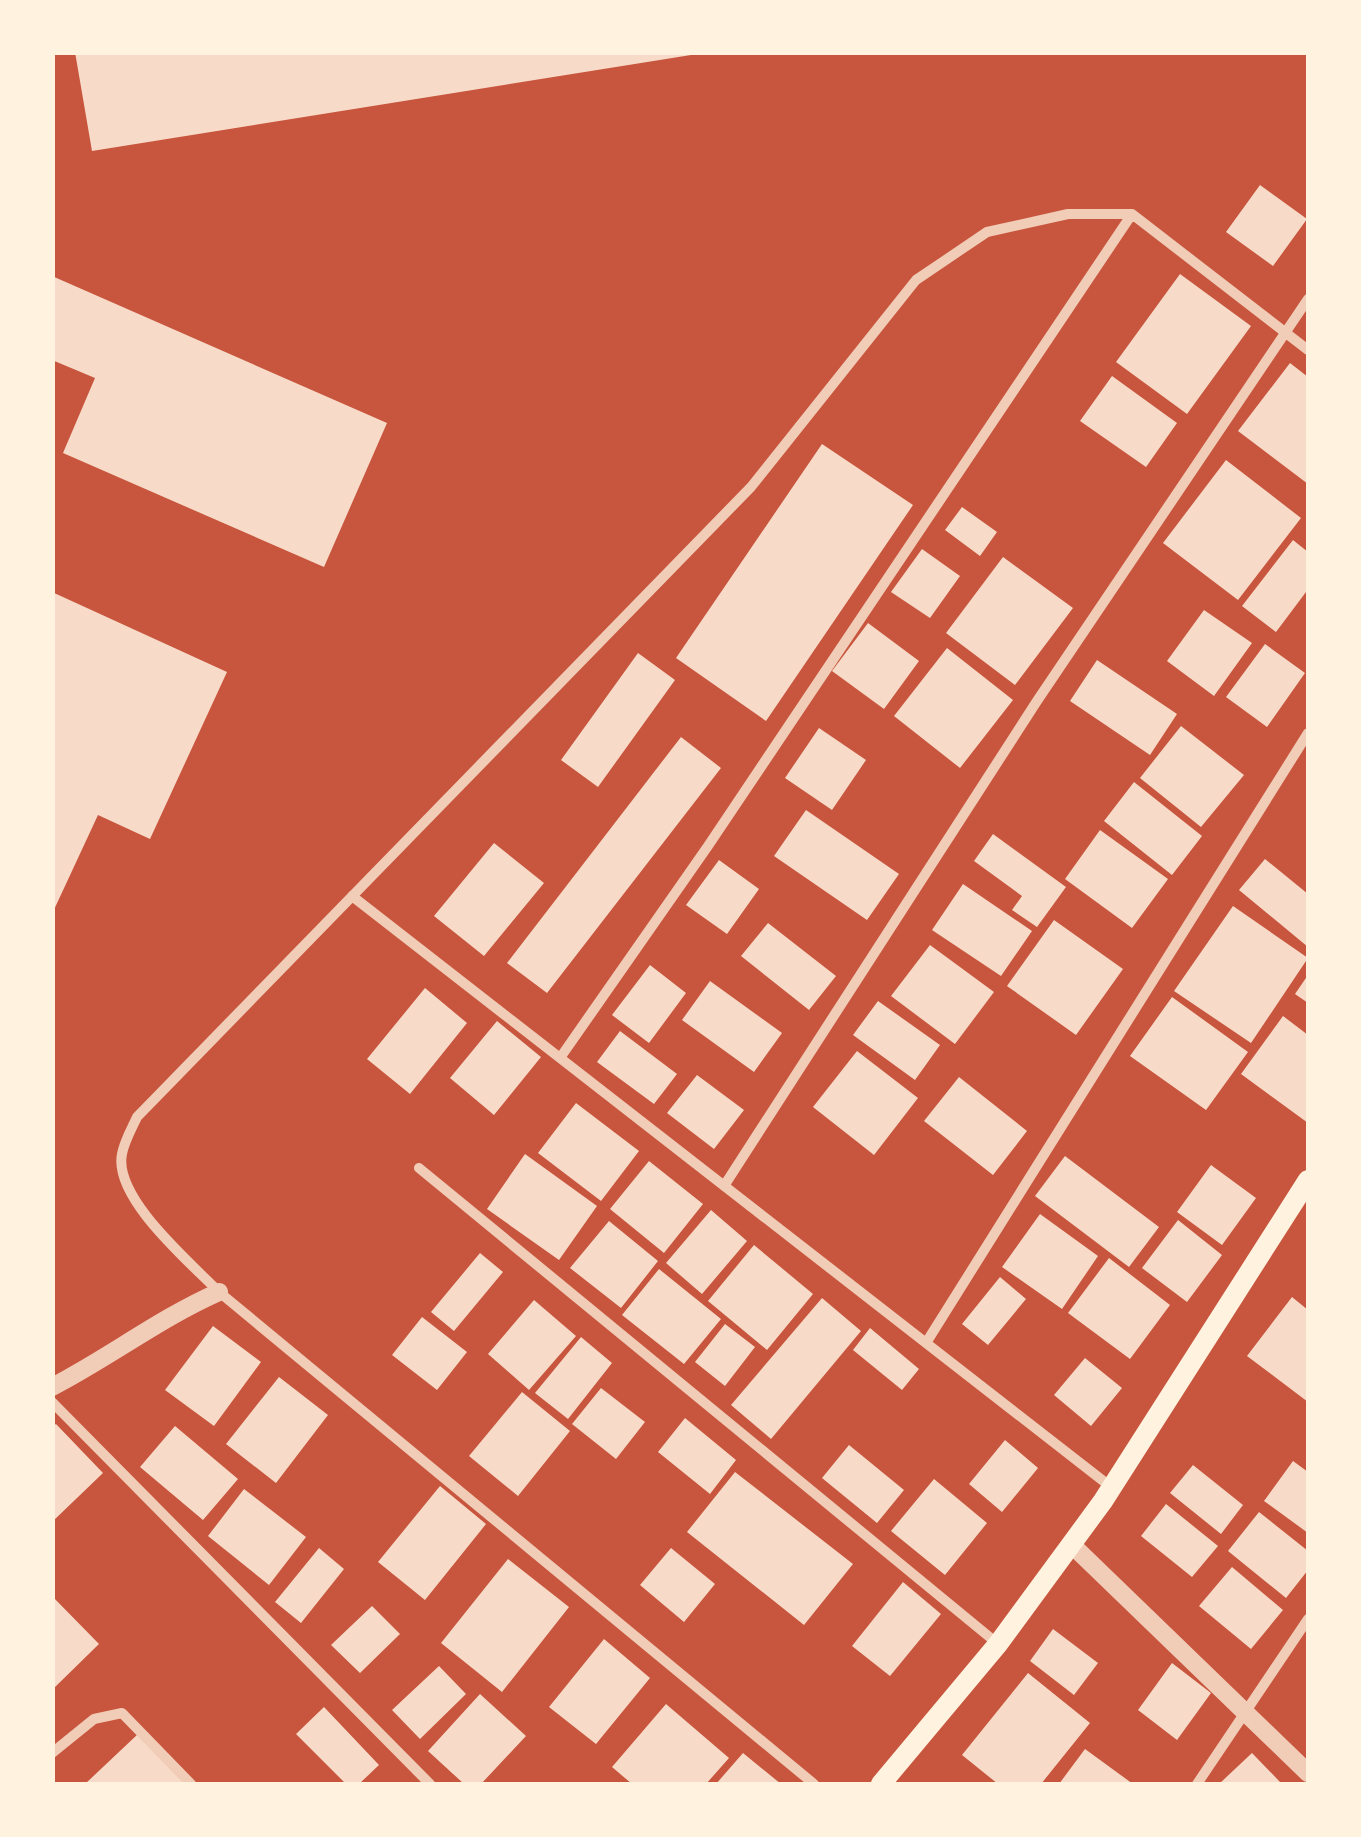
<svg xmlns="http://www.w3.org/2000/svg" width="1361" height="1837" viewBox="0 0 1361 1837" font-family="Helvetica,sans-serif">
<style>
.building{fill:#f7dbc8}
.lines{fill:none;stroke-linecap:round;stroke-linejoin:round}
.minor{stroke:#f1ccb7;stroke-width:10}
.tertiary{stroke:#f1ccb7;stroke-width:18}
.secondary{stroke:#fff3e0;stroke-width:20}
</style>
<rect width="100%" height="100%" fill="#c8553d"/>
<path class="building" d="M75,52H691V55L92,151Z
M1260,185L1307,219L1273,266L1226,232Z
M1180,274L1251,326L1187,414L1116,362Z
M52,276L387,423L324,567L63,453L95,378L52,360Z
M1290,363L1308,377V484L1238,431Z
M1112,376L1177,423L1146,467L1080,421Z
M822,444L913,505L766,721L676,658Z
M1226,460L1301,518L1238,600L1163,543Z
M962,507L997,532L980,556L945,530Z
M1293,540L1308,552V594L1306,592L1276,632L1242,606Z
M922,549L960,576L930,618L891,592Z
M1003,557L1073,608L1015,685L946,633Z
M52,592L227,672L150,839L98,815L52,914Z
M1204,610L1252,643L1214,696L1167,661Z
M868,623L919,661L884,709L832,671Z
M1265,644L1305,673L1267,727L1226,697Z
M947,648L1013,700L960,768L894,716Z
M638,653L675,680L598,787L561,760Z
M1097,660L1177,714L1150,755L1070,701Z
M1181,726L1244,775L1201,827L1140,778Z
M819,728L866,760L832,810L785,778Z
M681,737L721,768L547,993L507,963Z
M1134,782L1202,836L1172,875L1104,821Z
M806,810L899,874L867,920L774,856Z
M1100,830L1168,879L1132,928L1065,879Z
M993,834L1066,887L1037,927L1012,910L1022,896L974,861Z
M494,843L544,883L484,956L434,916Z
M1265,859L1308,894V947L1239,890Z
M719,860L759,889L727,934L686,905Z
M963,884L1032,931L1001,976L932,930Z
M1233,906L1308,958L1251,1043L1174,991Z
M1054,920L1123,969L1076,1035L1007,986Z
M768,923L836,976L809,1010L741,956Z
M930,945L994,992L955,1044L891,996Z
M650,965L686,993L649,1043L612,1015Z
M1308,975V1003L1295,994Z
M710,981L782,1033L754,1072L682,1020Z
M425,988L467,1023L410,1094L367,1059Z
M1172,997L1248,1052L1206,1110L1130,1056Z
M878,1001L940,1045L915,1080L853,1035Z
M1283,1016L1308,1035V1123L1241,1074Z
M497,1021L541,1057L494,1115L450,1078Z
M620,1031L677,1074L654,1104L597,1062Z
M857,1051L918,1098L874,1155L813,1107Z
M697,1075L744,1110L714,1149L667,1113Z
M959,1077L1027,1131L993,1175L924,1121Z
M576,1103L639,1151L601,1201L538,1153Z
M525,1154L597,1206L559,1260L487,1209Z
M1065,1156L1159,1227L1129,1267L1035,1196Z
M649,1161L703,1204L664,1253L610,1209Z
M1211,1165L1256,1198L1222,1245L1177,1212Z
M711,1210L747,1241L702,1294L666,1263Z
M1040,1214L1098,1256L1062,1309L1002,1267Z
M1178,1220L1222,1255L1187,1302L1142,1268Z
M609,1221L658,1261L621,1308L570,1268Z
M754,1245L813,1294L767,1350L708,1301Z
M480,1253L503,1272L454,1331L431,1312Z
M1109,1258L1170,1305L1130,1359L1068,1313Z
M659,1269L721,1319L684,1364L622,1315Z
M1000,1277L1026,1299L988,1345L962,1324Z
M1292,1297L1308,1310V1402L1247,1356Z
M822,1298L861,1331L771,1439L731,1405Z
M534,1300L576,1336L529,1390L488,1354Z
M422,1317L467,1352L437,1390L392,1355Z
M725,1324L755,1347L725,1386L695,1362Z
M213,1326L261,1362L214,1426L165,1390Z
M870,1328L919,1369L902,1390L853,1350Z
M581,1337L612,1363L568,1419L535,1393Z
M1085,1358L1122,1388L1091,1426L1054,1395Z
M279,1377L328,1415L276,1483L226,1444Z
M601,1388L645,1422L616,1459L572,1424Z
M522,1392L570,1431L518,1496L469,1456Z
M685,1418L736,1460L710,1494L658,1452Z
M56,1424L103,1473L52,1522V1427Z
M175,1426L238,1479L203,1520L140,1467Z
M1005,1440L1038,1468L1002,1512L969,1484Z
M849,1445L904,1490L877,1523L822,1478Z
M1293,1461L1308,1472V1533L1264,1501Z
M1193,1465L1243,1505L1221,1534L1170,1493Z
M735,1472L853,1564L804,1625L687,1532Z
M934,1479L987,1523L945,1575L891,1531Z
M440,1486L486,1524L425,1600L378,1562Z
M244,1489L306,1537L269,1585L208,1536Z
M1166,1504L1218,1546L1192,1577L1141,1536Z
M1259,1512L1308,1551V1570L1286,1598L1228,1551Z
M319,1548L344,1569L301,1623L275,1602Z
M671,1548L715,1584L684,1622L640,1585Z
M508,1559L569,1607L502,1692L441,1643Z
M1232,1567L1283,1610L1251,1649L1199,1606Z
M903,1582L941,1614L890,1676L852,1646Z
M52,1596L99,1644L52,1690Z
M372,1606L400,1634L360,1673L331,1645Z
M1053,1629L1098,1663L1074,1695L1030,1661Z
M604,1639L650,1678L596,1744L549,1707Z
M1172,1663L1211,1693L1177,1740L1138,1710Z
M439,1666L466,1694L420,1739L392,1710Z
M1028,1673L1090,1723L1041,1784H998L962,1755Z
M480,1694L526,1736L481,1784H464L428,1751Z
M666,1704L729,1758L706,1784H632L612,1767Z
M324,1707L379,1765L359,1784H346L296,1734Z
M138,1734L187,1784H85Z
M1085,1749L1133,1784H1059Z
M743,1753L781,1784H716Z
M1252,1753L1282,1784H1219Z"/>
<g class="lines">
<path class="minor" d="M352,896L1111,1487
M560,1058L708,846L1132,214
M419,1168L998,1644
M724,1186L1037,701L1308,299
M926,1343L1308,733
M52,1402L430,1784
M52,1753L94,1719L122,1713L191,1784
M814,1784L219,1292C191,1263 113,1198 122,1154C124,1142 132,1128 137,1117L751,487L916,280L987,232L1068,214H1132L1308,350
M1197,1784L1308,1619"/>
<path class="tertiary" d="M52,1387C110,1357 160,1318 219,1292
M1071,1544L1308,1773"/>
<path class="secondary" d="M881,1784L998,1644L1103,1501L1308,1180"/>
</g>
<rect width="1361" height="1837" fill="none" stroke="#fff3e0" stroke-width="110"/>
</svg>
